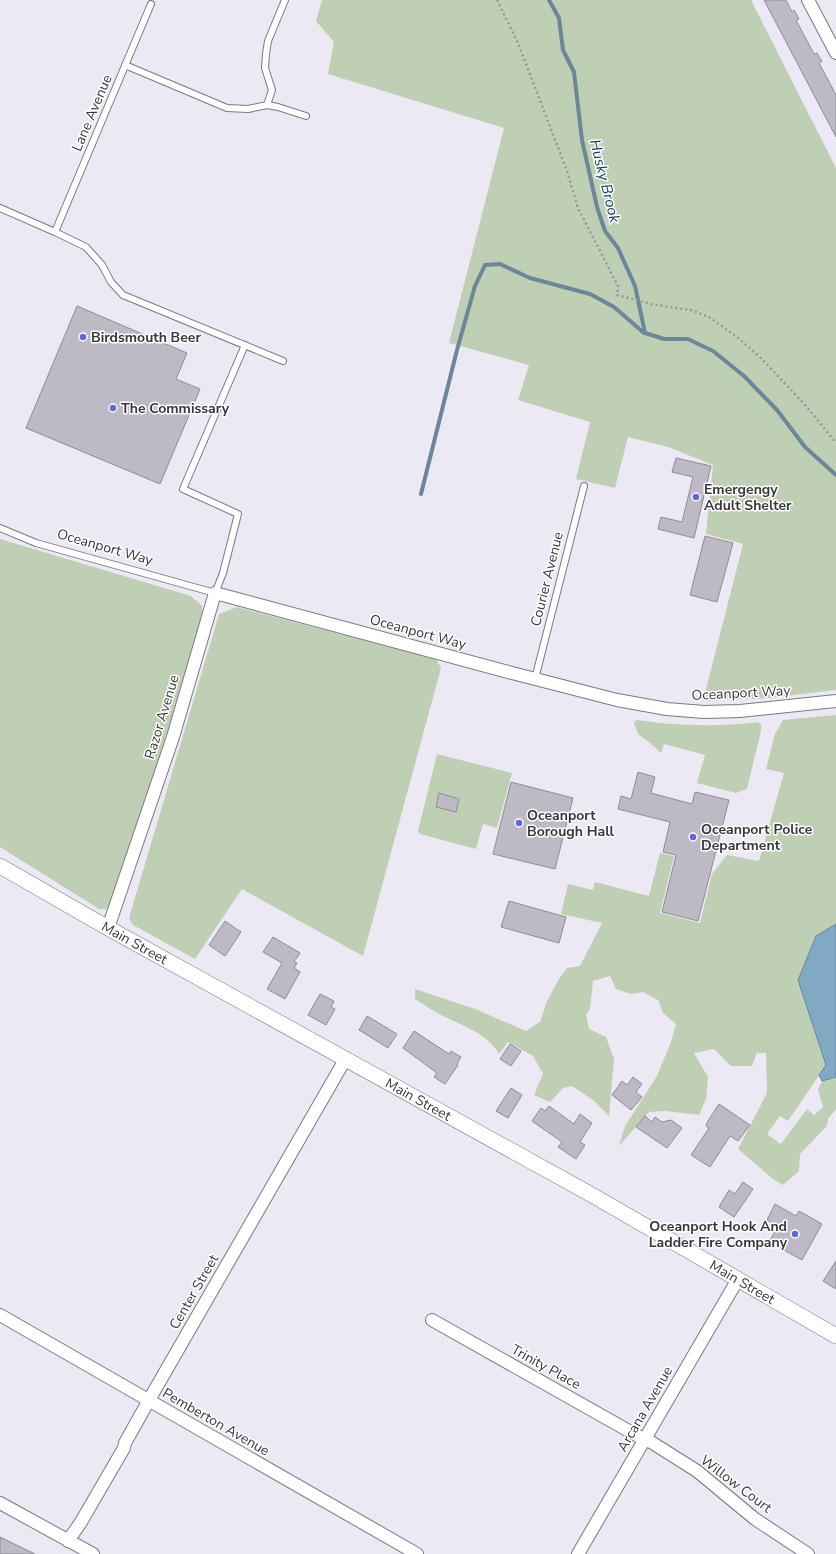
<svg xmlns="http://www.w3.org/2000/svg" width="836" height="1554" viewBox="0 0 836 1554" font-family="'Nunito Sans',sans-serif">
<style>
.green{fill:#bfcfb4}
.water{fill:#80aac4;stroke:#6a879b}
.lines{fill:none;stroke-linecap:round;stroke-linejoin:round}
.stream{stroke:#6a879b;stroke-width:4}
.building{fill:#bdbac5;stroke:#8f8c97}
.service-casing{stroke:#7b7882;stroke-width:8}
.minor-casing{stroke:#7b7882;stroke-width:14}
.tertiary-casing{stroke:#7b7882;stroke-width:16}
.path{stroke:#98959e;stroke-width:2.5;stroke-dasharray:2 3;stroke-linecap:butt}
.service{stroke:#fff;stroke-width:6}
.minor{stroke:#fff;stroke-width:12}
.tertiary{stroke:#fff;stroke-width:15}
.poi-dot{fill:#5d67df;stroke:#fff;stroke-width:1.5}
.labels{text-anchor:middle;dominant-baseline:central;stroke-width:3;stroke-linejoin:round;paint-order:stroke}
.street-label{font-size:14px;fill:#38363b;stroke:#fff}
.poi-label{font-size:14px;font-weight:bold;fill:#38363b;stroke:#fff;text-anchor:start}
.water-label{font-size:15px;font-style:italic;fill:#0e445f;stroke:#fff}
</style>
<rect width="100%" height="100%" fill="#ece9f4"/>
<path class="green" d="M322,0H751L836,168V690L769,698L703,701L743,544L706,534L713,465L668,447L628,437L615,488L576,479L590,422L518,400L529,365L449,343L504,128L328,74L334,42L316,21Z
M0,539L191,596L202,606V619L114,904C109,909 106,910 99,909L0,847Z
M237,607L436,659L441,668L363,956L242,889L195,959L133,925L129,918L219,614Z
M836,715V924L816,936L826,1065L788,1121L780,1116L767,1134L781,1144L807,1109L814,1115L823,1107L818,1090L822,1081L836,1077V1109L828,1119L827,1126L800,1154L799,1171L783,1185L773,1179L738,1149L767,1093L766,1053H757L752,1066H731L714,1049L694,1053L708,1077L706,1099L699,1115L665,1111L649,1112L619,1146L625,1126L657,1076L671,1042L676,1024L663,1013L658,1000L643,992L631,994L616,989L610,976L593,981L590,1009L586,1015L589,1029L606,1037L614,1059L609,1116L593,1100L572,1086L563,1088L550,1102L534,1095L543,1074L533,1056L508,1042L499,1054C486,1031 459,1025 437,1013C430,1009 423,1004 415,999V989L475,1009L526,1031L540,1022L547,1001L560,977L567,968L580,966L602,923L561,914L568,884L593,890L595,882L649,896L660,853L674,856L660,913L700,923L712,874L727,855L759,861L784,773L766,769L775,734L783,720Z
M636,720C677,726 717,727 758,722L761,725V731L747,789L736,793L697,783L705,755L664,744L661,753L650,743L638,734L634,723Z
M437,754L512,773L497,828L483,824L476,849L420,834L418,831Z"/>
<path class="water" d="M836,924V1077L822,1081L819,1075L826,1065L798,980L816,936Z"/>
<g class="lines">
<path class="stream" d="M549,0L559,18L563,50L574,72L582,140L597,207L605,231L618,248L635,286L645,333L664,339H688L713,351L744,376L777,410L805,447L836,475
M421,494L457,350L475,286L485,265L500,264L530,278L590,294L614,307L644,333"/>
</g>
<path class="building" d="M764,0H786L792,12L794,10L799,19L796,20L814,54L817,53L819,57L822,61L819,63L836,95V137Z
M77,306L187,353L176,379L200,389L160,484L26,428Z
M676,458L711,466L694,538L658,529L661,517L682,522L693,477L672,472Z
M705,536L733,543L717,602L690,595Z
M638,772L655,777L651,793L692,804L695,792L729,800L698,921L662,912L676,855L663,852L670,822L618,809L621,796L631,799Z
M511,782L573,798L555,869L493,854Z
M439,793L459,799L456,812L436,807Z
M509,901L566,917L559,943L501,927Z
M225,921L241,932L225,956L209,945Z
M273,937L300,953L294,962L297,963L294,968L300,972L285,999L267,989L282,963L263,952Z
M320,994L334,1001L331,1007L335,1009L326,1025L308,1015Z
M367,1016L397,1034L388,1048L359,1030Z
M414,1031L449,1054L451,1051L461,1057L457,1064L458,1065L445,1084L434,1077L437,1073L403,1048Z
M510,1044L521,1051L511,1066L500,1059Z
M633,1077L642,1084L636,1092L642,1097L631,1110L612,1095L622,1081L627,1085Z
M511,1088L522,1095L508,1118L496,1111Z
M719,1104L750,1125L738,1141L730,1136L710,1167L691,1155L709,1128L706,1126L708,1121Z
M549,1106L574,1124L580,1114L592,1123L580,1142L585,1145L576,1159L558,1147L562,1142L532,1121L541,1108L545,1111Z
M645,1116L652,1122L655,1117L662,1122L671,1120L682,1128L667,1148L636,1127Z
M743,1182L753,1189L734,1217L719,1207L729,1190L735,1194Z
M775,1204L796,1216L799,1211L822,1224L802,1260L769,1242L778,1226L767,1220Z
M836,1261V1289L823,1281Z
M0,1537L35,1554H0Z"/>
<g class="lines">
<defs>
<path id="service" d="M125,65L227,108L248,109L267,105L278,107L306,116
M267,105L272,90L265,68L266,54L268,41L285,0
M0,208L55,232L86,247L102,265L111,282L123,295L283,361
M55,232L151,4
M0,528L36,543L215,593L223,573L238,514L183,489L245,345
M535,679L584,486"/>
<path id="minor" d="M808,0L836,53
M108,928L173,737L215,593L512,673L617,700L667,709L704,712L740,711L836,701
M0,1315L417,1554
M432,1320L645,1440L651,1442L697,1471L755,1519L808,1554
M0,1503L93,1554
M68,1541L81,1522L124,1448L125,1443L149,1400L346,1058
M578,1554L738,1279"/>
<g id="tertiary">
<path id="s1" d="M0,866L108,928L592,1195L836,1336"/>
</g>
</defs>
<use href="#service" class="service-casing"/>
<use href="#minor" class="minor-casing"/>
<use href="#tertiary" class="tertiary-casing"/>
<path class="path" d="M497,0L518,43L567,171L578,208L618,286L617,295L651,304L691,310L709,317L737,337L762,359L807,407L836,443"/>
<use href="#service" class="service"/>
<use href="#minor" class="minor"/>
<use href="#tertiary" class="tertiary"/>
</g>
<g class="poi-dot">
<circle cx="83" cy="337" r="4"/>
<circle cx="113" cy="408" r="4"/>
<circle cx="696" cy="497" r="4"/>
<circle cx="519" cy="823" r="4"/>
<circle cx="693" cy="837" r="4"/>
<circle cx="795" cy="1234" r="4"/>
</g>
<g class="labels">
<g class="street-label">
<text transform="translate(92 113) rotate(-67)">Lane Avenue</text>
<text transform="translate(105 547) rotate(16)">Oceanport Way</text>
<text transform="translate(547 579) rotate(-76)">Courier Avenue</text>
<text transform="translate(418 632) rotate(15)">Oceanport Way</text>
<text transform="translate(741 693) rotate(-3)">Oceanport Way</text>
<text transform="translate(162 717) rotate(-73)">Razor Avenue</text>
<text stroke="none"><textPath href="#s1" startOffset="155">Main Street</textPath></text>
<text stroke="none"><textPath href="#s1" startOffset="479">Main Street</textPath></text>
<text stroke="none"><textPath href="#s1" startOffset="851">Main Street</textPath></text>
<text transform="translate(194 1292) rotate(-60)">Center Street</text>
<text transform="translate(546 1367) rotate(29)">Trinity Place</text>
<text transform="translate(645 1409) rotate(-60)">Arcana Avenue</text>
<text transform="translate(216 1422) rotate(30)">Pemberton Avenue</text>
<text transform="translate(736 1484) rotate(37)">Willow Court</text>
</g>
<g class="poi-label">
<text x="91" y="337">Birdsmouth Beer</text>
<text x="121" y="408">The Commissary</text>
<text x="704" y="489">Emergengy<tspan x="704" dy="16">Adult Shelter</tspan></text>
<text x="527" y="815">Oceanport<tspan x="527" dy="16">Borough Hall</tspan></text>
<text x="701" y="829">Oceanport Police<tspan x="701" dy="16">Department</tspan></text>
<text x="787" y="1226" text-anchor="end">Oceanport Hook And<tspan x="787" dy="16">Ladder Fire Company</tspan></text>
</g>
<g class="water-label">
<text transform="translate(605 181) rotate(76)">Husky Brook</text>
</g>
</g>
</svg>
